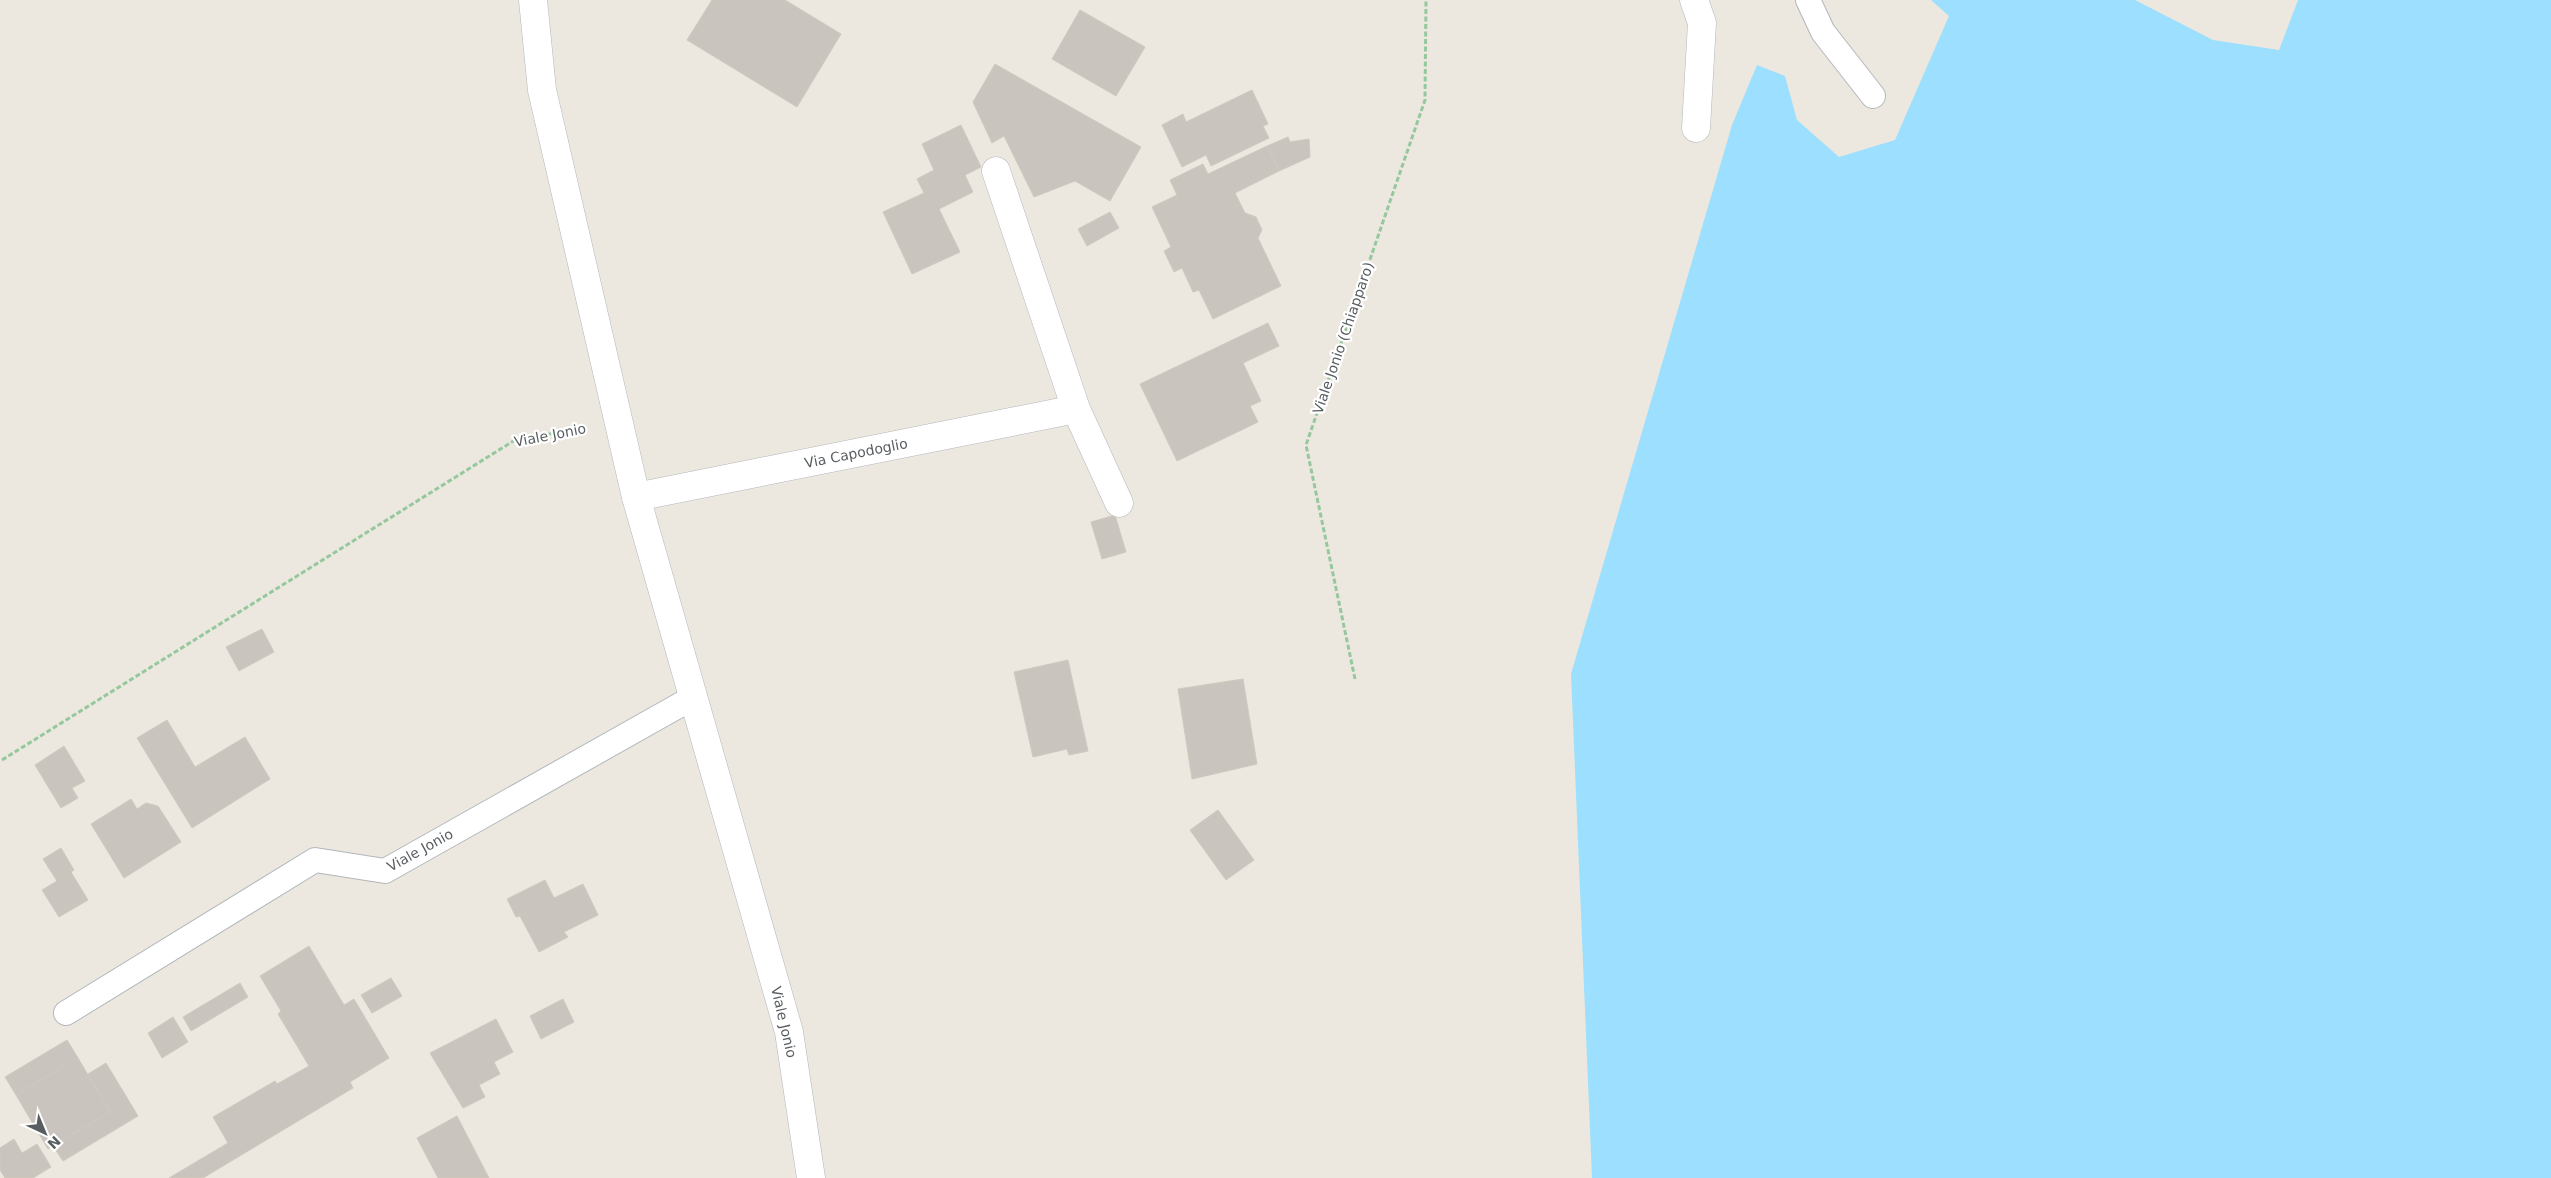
<svg xmlns="http://www.w3.org/2000/svg" width="2551" height="1178" viewBox="0 0 2551 1178" font-family="'DejaVu Sans',sans-serif">
<style>
.water{fill:#9cdfff}
.building{fill:#c9c5be;stroke:#d1c8be}
.lines{fill:none;stroke-linecap:round;stroke-linejoin:round}
.service-casing{stroke:#b2b7bb;stroke-width:26}
.minor-casing{stroke:#b2b7bb;stroke-width:29}
.tertiary-casing{stroke:#b2b7bb;stroke-width:29}
.path{stroke:#95c89d;stroke-width:3;stroke-dasharray:5 2.5;stroke-linecap:butt}
.service{stroke:#fff;stroke-width:24}
.minor{stroke:#fff;stroke-width:28}
.tertiary{stroke:#fff;stroke-width:28}
.labels{text-anchor:middle;dominant-baseline:central;stroke-width:4.5;stroke-linejoin:round;paint-order:stroke}
.street-label{font-size:14px;fill:#585d61;stroke:#fff}
</style>
<rect width="100%" height="100%" fill="#ece8df"/>
<path class="water" d="M1931,0H2135L2213,40L2279,50L2298,0H2551V1178H1592L1571,674L1732,125L1757,65L1785,76L1797,120L1839,157L1895,140L1949,16Z"/>
<path class="building" d="M712,0H785L841,34L797,107L687,40Z
M1080,10L1145,47L1116,96L1052,59Z
M995,64L1141,147L1110,201L1075,181L1034,197L1004,136L992,143L973,102Z
M1252,90L1268,124L1263,126L1269,138L1211,166L1206,155L1182,167L1162,125L1183,114L1186,122Z
M961,125L981,167L965,175L973,192L939,209L960,252L912,274L883,212L924,193L917,179L934,170L922,144Z
M1288,137L1290,142L1309,139L1310,157L1279,171L1267,146Z
M1267,146L1279,171L1235,193L1245,213L1256,217L1262,230L1258,238L1281,286L1213,319L1199,290L1193,292L1182,268L1174,272L1164,251L1171,247L1152,207L1177,195L1170,180L1203,164L1208,174Z
M1110,212L1119,228L1087,246L1078,229Z
M1268,323L1279,346L1243,363L1261,401L1250,406L1258,422L1177,461L1140,384Z
M1115,515L1126,552L1102,559L1091,522Z
M262,629L274,652L239,671L226,647Z
M1068,660L1088,751L1069,755L1067,749L1033,757L1014,672Z
M1243,679L1257,764L1192,779L1178,689Z
M167,720L195,767L245,737L270,779L192,828L137,738Z
M64,746L85,781L72,788L78,798L61,808L35,765Z
M131,799L137,809L146,803L158,806L181,842L124,878L91,824Z
M1218,810L1254,860L1226,880L1190,830Z
M61,848L74,870L71,872L88,900L59,917L42,890L57,881L43,859Z
M545,880L554,898L583,884L598,915L564,932L568,937L539,952L520,916L516,917L507,899Z
M309,946L344,1005L354,999L389,1058L350,1082L353,1088L203,1178H169L228,1143L213,1117L275,1081L277,1084L309,1066L278,1014L281,1011L260,976Z
M391,978L402,996L372,1013L361,995Z
M240,983L248,997L191,1031L183,1017Z
M563,999L574,1022L541,1039L530,1016Z
M173,1017L188,1042L162,1058L148,1033Z
M496,1019L513,1052L494,1062L500,1074L479,1085L485,1097L463,1108L430,1053Z
M67,1040L78,1058L16,1095L5,1077Z
M78,1058L110,1112L48,1149L16,1095Z
M106,1063L138,1116L63,1161L53,1146L110,1112L88,1074Z
M457,1116L489,1178H438L417,1138Z
M14,1139L22,1153L37,1144L51,1167L33,1178H5L0,1170V1148Z"/>
<g class="lines">
<defs>
<path id="service" d="M1808,0L1823,32L1873,96
M66,1013L315,860L385,871L694,697"/>
<path id="minor" d="M1694,0L1702,23L1696,128
M1076,409L1119,503
M636,497L1076,409L996,171"/>
<path id="tertiary" d="M533,0L542,90L636,497L789,1032L811,1178"/>
</defs>
<use href="#service" class="service-casing"/>
<use href="#minor" class="minor-casing"/>
<use href="#tertiary" class="tertiary-casing"/>
<path class="path" d="M1355,679L1306,445L1425,100L1426,0
M2,760L515,440L584,428"/>
<use href="#service" class="service"/>
<use href="#minor" class="minor"/>
<use href="#tertiary" class="tertiary"/>
</g>
<g class="labels">
<g class="street-label">
<text transform="translate(1343 338) rotate(-71)">Viale Jonio (Chiapparo)</text>
<text transform="translate(550 435) rotate(-11)">Viale Jonio</text>
<text transform="translate(856 453) rotate(-11)">Via Capodoglio</text>
<text transform="translate(420 850) rotate(-29)">Viale Jonio</text>
<text transform="translate(784 1022) rotate(77)">Viale Jonio</text>
</g>
</g>
<g transform="translate(45 1133) rotate(136)" stroke="#ffffff" stroke-width="4" paint-order="stroke">
<path d="M0-4L9 19L0 12L-9 19Z" fill="#585d61"/>
<text y="-8" font-size="14" font-weight="bold" text-anchor="middle" fill="#585d61">N</text>
</g>
</svg>
